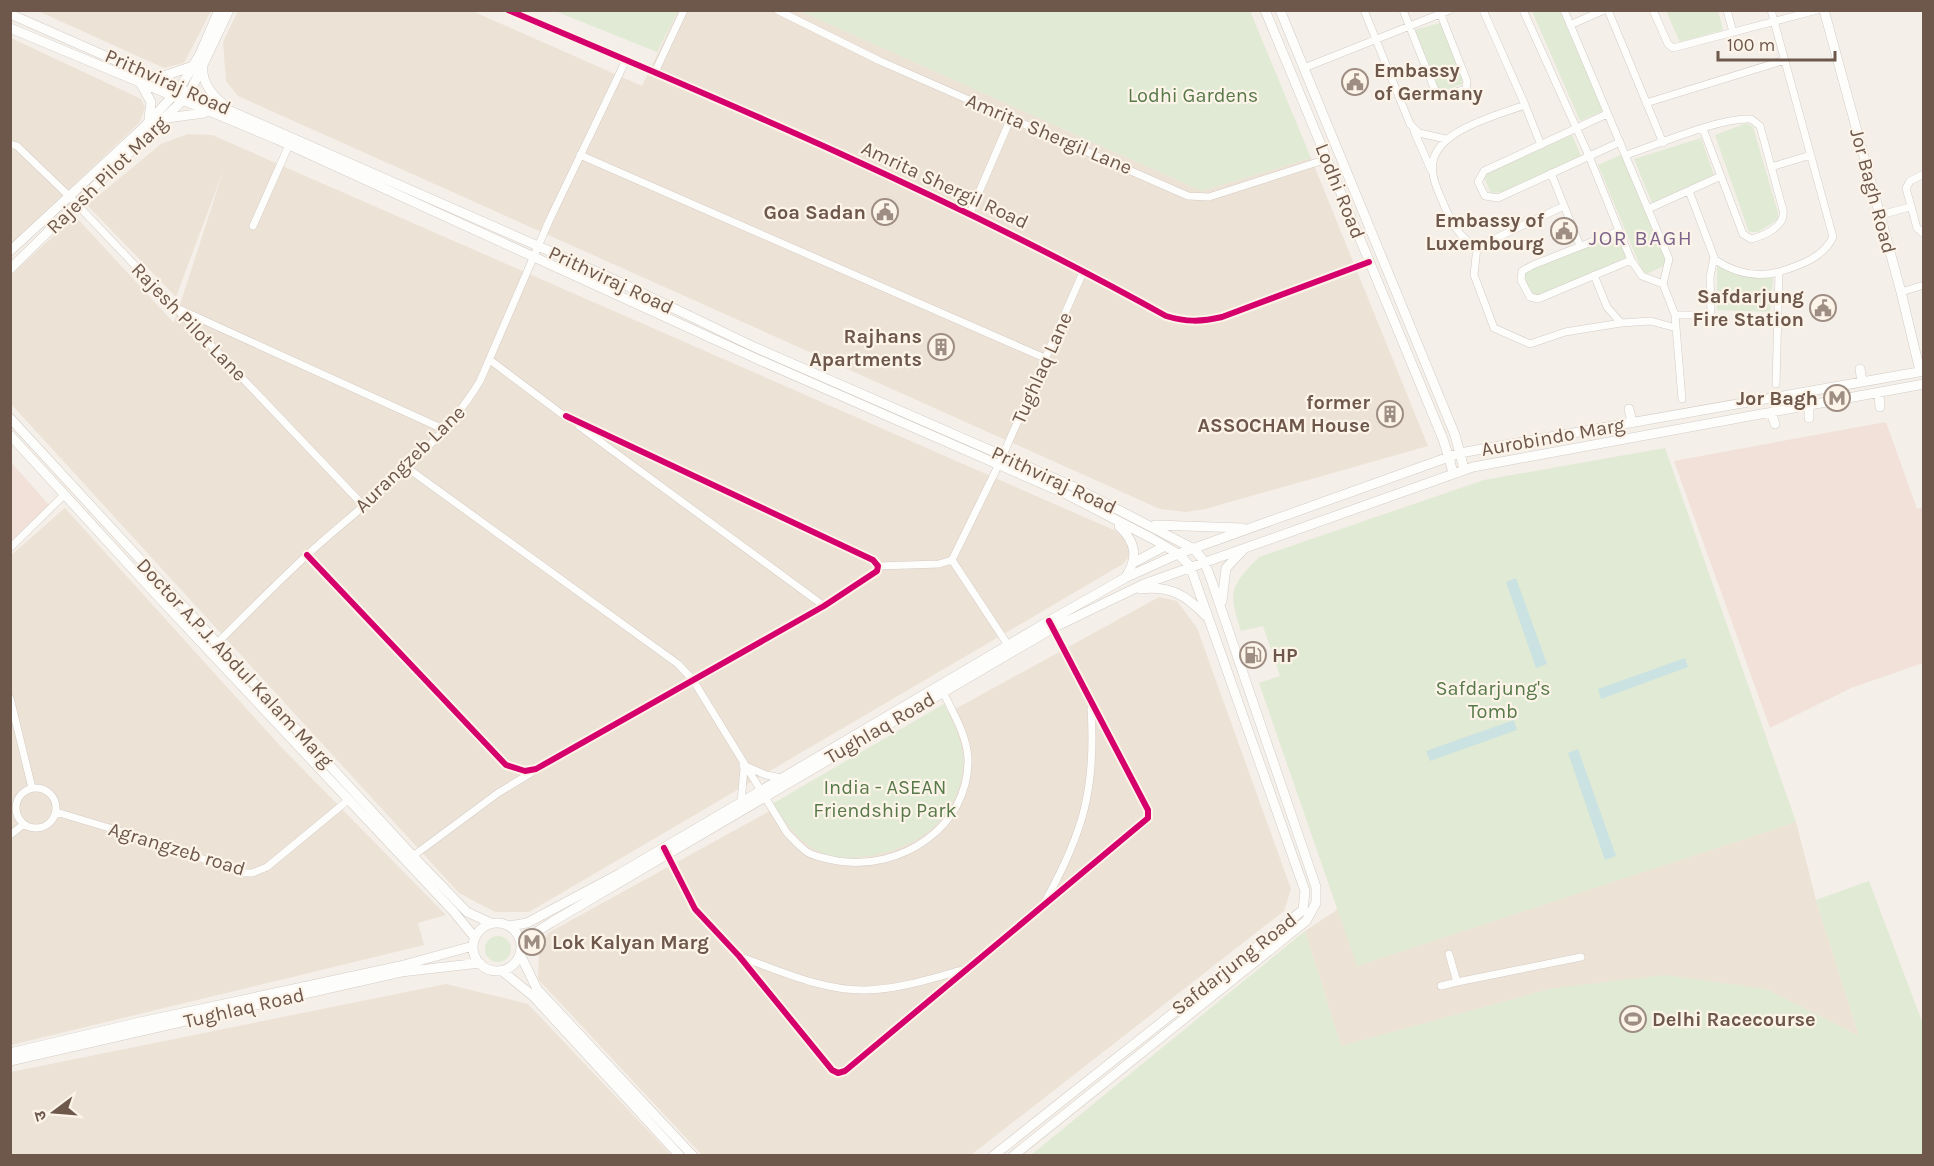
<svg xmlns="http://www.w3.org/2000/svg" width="1934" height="1166" viewBox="0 0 1934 1166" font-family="Karla,'Noto Sans Devanagari',sans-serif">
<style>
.residential{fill:#ede2d6}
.commercial{fill:#f1e1d9}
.green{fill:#e1ead4}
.water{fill:#cbe2e2}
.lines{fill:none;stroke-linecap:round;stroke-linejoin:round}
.street-casing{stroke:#d3ccc6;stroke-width:8}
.secondary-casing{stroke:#d3ccc5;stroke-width:10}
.street{stroke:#fdfdfc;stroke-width:7}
.secondary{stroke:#fdfdfc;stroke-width:9}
.cycleway-casing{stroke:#fdf4e9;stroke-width:10}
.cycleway{stroke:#d6006c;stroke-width:6}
.labels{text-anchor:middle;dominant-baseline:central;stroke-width:4.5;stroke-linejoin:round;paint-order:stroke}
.poi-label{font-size:20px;font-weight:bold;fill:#6e584c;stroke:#fdf4e9;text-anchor:end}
.street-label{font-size:20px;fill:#6e584c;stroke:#fdf4e9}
.park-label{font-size:20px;fill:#577949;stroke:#fdf4e9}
.neighbourhood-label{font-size:21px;letter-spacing:1.5px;fill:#7d648b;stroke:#fdf4e9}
</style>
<rect width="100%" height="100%" fill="#f4efe8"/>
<path class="residential" d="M470,10L642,86L678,11H800L1202,191L1311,158L1428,446L1205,509L1186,512L1160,509L238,96L226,81L223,42L238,11Z
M38,11H211L184,63L164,68Z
M11,38L141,99L145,108L139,123L11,244Z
M188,134L212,135L1116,531L1127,541L1130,556L1123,564L529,912H495L459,893L11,404V275L75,216L174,323L225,166L176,297L87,205L161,144Z
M65,508L283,749L446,915L418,923L424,945L11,1045L10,556Z
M1159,597L1177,601L1197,628L1291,889L1284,911L971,1155H702L538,979L539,951L548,933Z
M1796,822L1816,900L1859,1036L1766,989L1554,988L1341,1046L1305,931L1338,909L1358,965Z
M446,984L528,1004L671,1155H11V1072Z"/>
<path class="commercial" d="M1886,422L1917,509L1923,507V663L1851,688L1770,728L1674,461Z
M10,461L50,506L10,543Z"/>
<path class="green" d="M555,11H678L657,52Z
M800,11H1250L1311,158L1202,191Z
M1532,11H1560L1603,111L1580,121Z
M1666,11H1718L1723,30L1680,42Z
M1440,23L1462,77V84L1440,92L1415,30Z
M1747,123L1753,127L1778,213L1777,220L1758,232H1749L1715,135Z
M1572,135L1581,156L1502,192L1491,193L1483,175Z
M1701,138L1714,175L1652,203L1634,159Z
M1621,155L1668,264L1644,275L1598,165Z
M1617,234L1627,259L1536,297L1527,287L1524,273L1532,268Z
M1717,266L1739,275L1773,278L1770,312L1717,310Z
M1665,448L1796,822L1357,966L1259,683L1280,676L1263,626L1241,631C1228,591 1230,587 1259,557L1484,480Z
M944,704C953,723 964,742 963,765C959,816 921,846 874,855C855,859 833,859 816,850C797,840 784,819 772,804Z
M1869,881L1923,1024V1155H1031L1305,931L1341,1046L1554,988L1666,975L1766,989L1859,1036L1816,900Z
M485 949a13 13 0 1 1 26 0a13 13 0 1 1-26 0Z"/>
<path class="water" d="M1516,578L1547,664L1536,668L1506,582Z
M1685,658L1688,667L1601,699L1598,689Z
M1514,720L1517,730L1430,761L1426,751Z
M1578,749L1616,856L1605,860L1568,753Z"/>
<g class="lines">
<defs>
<path id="street" d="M508,10C731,104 954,198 1166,316C1186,322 1201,322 1222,317L1369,262
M777,10L880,61L1188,196L1209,197L1327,159
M1364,10L1410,124L1419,133L1446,139
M1403,10L1434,88L1441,96L1466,89L1467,81L1439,10
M1523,10L1589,156L1631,260L1642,276L1663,284
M1564,10L1669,259L1663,284L1675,315L1682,399
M1608,10L1663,143
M1653,10L1668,44L1673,48L1817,10
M1727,10L1733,32
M1771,10L1833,237C1823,258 1800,265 1779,272L1776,384
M1570,25L1604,10
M1304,68L1450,10
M655,72L684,10
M1646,103L1785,60
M1525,105L1541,145
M1607,114L1484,171L1478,182L1485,196L1498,198L1620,142
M1414,131L1431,170
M10,144L17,146L69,196L363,505
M580,155L1047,359
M1626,155C1657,145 1720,117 1751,119L1760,126L1783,210C1786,226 1764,236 1751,239L1743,234L1703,129
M1771,167L1811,155
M1551,173L1580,246
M1924,174L1910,181L1906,188L1917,228L1924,234
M1564,206L1477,247L1474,275L1494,328L1530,344L1565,332L1621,323L1651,321L1676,328
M1648,209L1721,176
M970,213L1011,118
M1880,215L1910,207
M253,226L289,145
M1619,231L1533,265L1522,271L1521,280L1530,297L1538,299L1631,260
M1477,247C1458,237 1452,223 1444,205C1440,195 1434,184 1433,174C1425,132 1496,116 1525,105L1483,10
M1714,259C1734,273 1755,278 1779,272
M1594,275L1607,307L1621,323
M1901,292L1924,285
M179,309L443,429
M1675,315H1707L1711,312L1710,277L1714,257L1689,191
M490,360L567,418
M579,426L824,606
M406,467L678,664L693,680L787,833C793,839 800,847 807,852C815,857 828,859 838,861C901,871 969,827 968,759C967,735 952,711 942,690
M10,548L64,495
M307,555L506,765L525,771L536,769L824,606L877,571L878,566L873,560L566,416
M952,560L1008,645
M878,566L939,564L952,560L999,464L1084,270
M209,651C245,616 280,579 317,546C373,497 442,445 480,381L549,221L626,60
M10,698L32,788
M743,765L766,775L782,778
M16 808a20 20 0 1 1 40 0a20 20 0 1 1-40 0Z
M741,803L744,768
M56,812L156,842L242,873H252L267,867L347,801
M10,835L24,824
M665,850L695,909L739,956L832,1070L838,1073L845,1071L1148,818V810L1051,625
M413,856L498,793L531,773
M1046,900C1084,831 1096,787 1091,708
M1449,954L1457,982L1581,957
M741,957C780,971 823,991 866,990C899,989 931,979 962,970
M1441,986L1457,982"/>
<path id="secondary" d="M1265,10L1443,439L1453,472
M1280,10L1455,435L1464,469
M1824,10L1901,292L1920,371
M10,14L613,279L752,346L1072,486L1194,549L1204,561L1212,582L1316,887V903L1306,921L1013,1156
M10,28L276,139L757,359L1068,495L1153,539L1178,554L1190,566L1305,891L1303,910L993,1156
M203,66C201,80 211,94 222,103
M158,78L193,66
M140,82L151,102L149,119
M167,118L204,113
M10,251L143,128L180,88L200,54L219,10
M10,269L182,101L190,92L229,10
M1860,369L1862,382
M1879,393L1880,407
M1809,405V418
M1629,409L1632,423
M1771,412L1775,424
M10,418L413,856L467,912L491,923
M10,435L149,587L454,912L475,938
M1155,525L1243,528
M1119,526C1136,542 1139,558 1125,578
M1133,563L1163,547
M1140,589C1170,585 1186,595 1206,616
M1222,601L1226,568L1243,550
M473 947a24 24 0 1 1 48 0a24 24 0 1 1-48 0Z
M509,926L527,923L619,874L1049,621L1125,578L1178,554L1460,453L1924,371
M521,947L530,936L552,922L1053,628L1144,584L1473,467L1924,384
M520,954L537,989L693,1156
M501,970L533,996L680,1156
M10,1053L140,1022L400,966L473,946
M10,1061L401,972L480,963"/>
</defs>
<use href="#street" class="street-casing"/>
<use href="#secondary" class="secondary-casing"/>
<use href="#street" class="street"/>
<use href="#secondary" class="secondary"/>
<defs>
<path id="cycleway" d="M508,10C731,104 954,198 1166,316C1186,322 1201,322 1222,317L1369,262
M307,555L506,765L525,771L536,769L824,606L877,571L878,566L873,560L566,416
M664,848L695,909L739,956L832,1070L838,1073L845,1071L1148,818V810L1049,621"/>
</defs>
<use href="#cycleway" class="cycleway-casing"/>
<use href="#cycleway" class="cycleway"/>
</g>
<defs>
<symbol id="civic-ring" viewBox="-11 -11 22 22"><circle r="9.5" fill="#fdf4e9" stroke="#9d8d83" stroke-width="1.5"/><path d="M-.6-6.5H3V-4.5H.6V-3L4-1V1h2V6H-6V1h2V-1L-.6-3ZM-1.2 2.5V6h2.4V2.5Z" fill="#9d8d83"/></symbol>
<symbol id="building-ring" viewBox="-11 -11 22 22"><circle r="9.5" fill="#fdf4e9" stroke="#9d8d83" stroke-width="1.5"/><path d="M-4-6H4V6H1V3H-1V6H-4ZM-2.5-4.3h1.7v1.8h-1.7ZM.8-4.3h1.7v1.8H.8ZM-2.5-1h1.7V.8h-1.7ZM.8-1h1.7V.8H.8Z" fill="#9d8d83"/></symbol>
<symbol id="metro-ring" viewBox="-11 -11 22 22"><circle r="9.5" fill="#fdf4e9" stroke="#9d8d83" stroke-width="1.5"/><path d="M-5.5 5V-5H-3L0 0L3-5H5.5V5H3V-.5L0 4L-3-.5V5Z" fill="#9d8d83"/></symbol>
<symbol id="fuel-ring" viewBox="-11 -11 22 22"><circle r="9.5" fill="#fdf4e9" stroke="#9d8d83" stroke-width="1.5"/><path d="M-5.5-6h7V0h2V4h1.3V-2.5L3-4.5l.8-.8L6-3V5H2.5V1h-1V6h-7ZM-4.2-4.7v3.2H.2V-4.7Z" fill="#9d8d83"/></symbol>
<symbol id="stadium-ring" viewBox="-11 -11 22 22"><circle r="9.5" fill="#fdf4e9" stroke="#9d8d83" stroke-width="1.5"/><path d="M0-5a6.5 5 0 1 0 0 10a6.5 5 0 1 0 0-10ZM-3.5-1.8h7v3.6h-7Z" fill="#9d8d83"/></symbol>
</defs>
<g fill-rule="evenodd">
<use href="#civic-ring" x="1340" y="67" width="30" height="30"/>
<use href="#civic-ring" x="870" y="197" width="30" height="30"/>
<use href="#civic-ring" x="1549" y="216" width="30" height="30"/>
<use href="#civic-ring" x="1808" y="293" width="30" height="30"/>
<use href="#building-ring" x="926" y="332" width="30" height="30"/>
<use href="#metro-ring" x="1822" y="383" width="30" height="30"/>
<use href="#building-ring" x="1375" y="399" width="30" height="30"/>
<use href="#fuel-ring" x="1238" y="640" width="30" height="30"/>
<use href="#metro-ring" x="517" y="927" width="30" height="30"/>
<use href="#stadium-ring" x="1618" y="1004" width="30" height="30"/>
</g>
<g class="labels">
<g class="poi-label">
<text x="1374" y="70" text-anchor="start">Embassy<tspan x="1374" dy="23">of Germany</tspan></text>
<text x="866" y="212">Goa Sadan</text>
<text x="1544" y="220">Embassy of<tspan x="1544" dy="23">Luxembourg</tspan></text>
<text x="1804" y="296">Safdarjung<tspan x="1804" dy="23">Fire Station</tspan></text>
<text x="922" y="336">Rajhans<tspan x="922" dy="23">Apartments</tspan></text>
<text x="1818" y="398">Jor Bagh</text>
<text x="1370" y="402">former<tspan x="1370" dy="23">ASSOCHAM House</tspan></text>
<text x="1272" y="655" text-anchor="start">HP</text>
<text x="552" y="942" text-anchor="start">Lok Kalyan Marg</text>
<text x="1652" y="1019" text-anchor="start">Delhi Racecourse</text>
</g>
<g class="street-label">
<text transform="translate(168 82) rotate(24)">Prithviraj Road</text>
<text transform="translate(1049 134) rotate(23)">Amrita Shergil Lane</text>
<text transform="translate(107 175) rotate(-44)">Rajesh Pilot Marg</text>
<text transform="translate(945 185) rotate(25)">Amrita Shergil Road</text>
<text transform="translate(1340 191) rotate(68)">Lodhi Road</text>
<text transform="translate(1873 191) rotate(75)">Jor Bagh Road</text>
<text transform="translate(611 280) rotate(25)">Prithviraj Road</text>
<text transform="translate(189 322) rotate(46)">Rajesh Pilot Lane</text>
<text transform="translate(1042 368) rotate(-66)">Tughlaq Lane</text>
<text transform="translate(1553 437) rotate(-10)">Aurobindo Marg</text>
<text transform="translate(410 459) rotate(-44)">Aurangzeb Lane</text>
<text transform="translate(1054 480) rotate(25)">Prithviraj Road</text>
<text transform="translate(235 663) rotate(47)">Doctor A.P.J. Abdul Kalam Marg</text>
<text transform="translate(880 728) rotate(-30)">Tughlaq Road</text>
<text transform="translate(177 849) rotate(17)">Agrangzeb road</text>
<text transform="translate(1234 964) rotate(-38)">Safdarjung Road</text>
<text transform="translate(244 1008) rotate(-13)">Tughlaq Road</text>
</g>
<g class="park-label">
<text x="1193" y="95">Lodhi Gardens</text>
<text x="1493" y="688">Safdarjung's<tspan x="1493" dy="23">Tomb</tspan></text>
<text x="885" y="787">India - ASEAN<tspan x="885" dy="23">Friendship Park</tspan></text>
</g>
<g class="neighbourhood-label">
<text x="1641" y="238">JOR BAGH</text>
</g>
</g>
<rect width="1934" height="1166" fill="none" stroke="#6e584c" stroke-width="24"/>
<g transform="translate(54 1112) rotate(254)" stroke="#fdf4e9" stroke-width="4.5" paint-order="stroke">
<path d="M0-4.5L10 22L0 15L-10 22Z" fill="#6e584c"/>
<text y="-9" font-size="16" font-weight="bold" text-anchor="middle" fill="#6e584c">उ</text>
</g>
<path d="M1718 51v9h117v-9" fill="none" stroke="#6e584c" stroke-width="3"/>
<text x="1727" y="51" font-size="18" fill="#6e584c" stroke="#fdf4e9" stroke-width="4.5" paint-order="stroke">100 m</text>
</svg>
